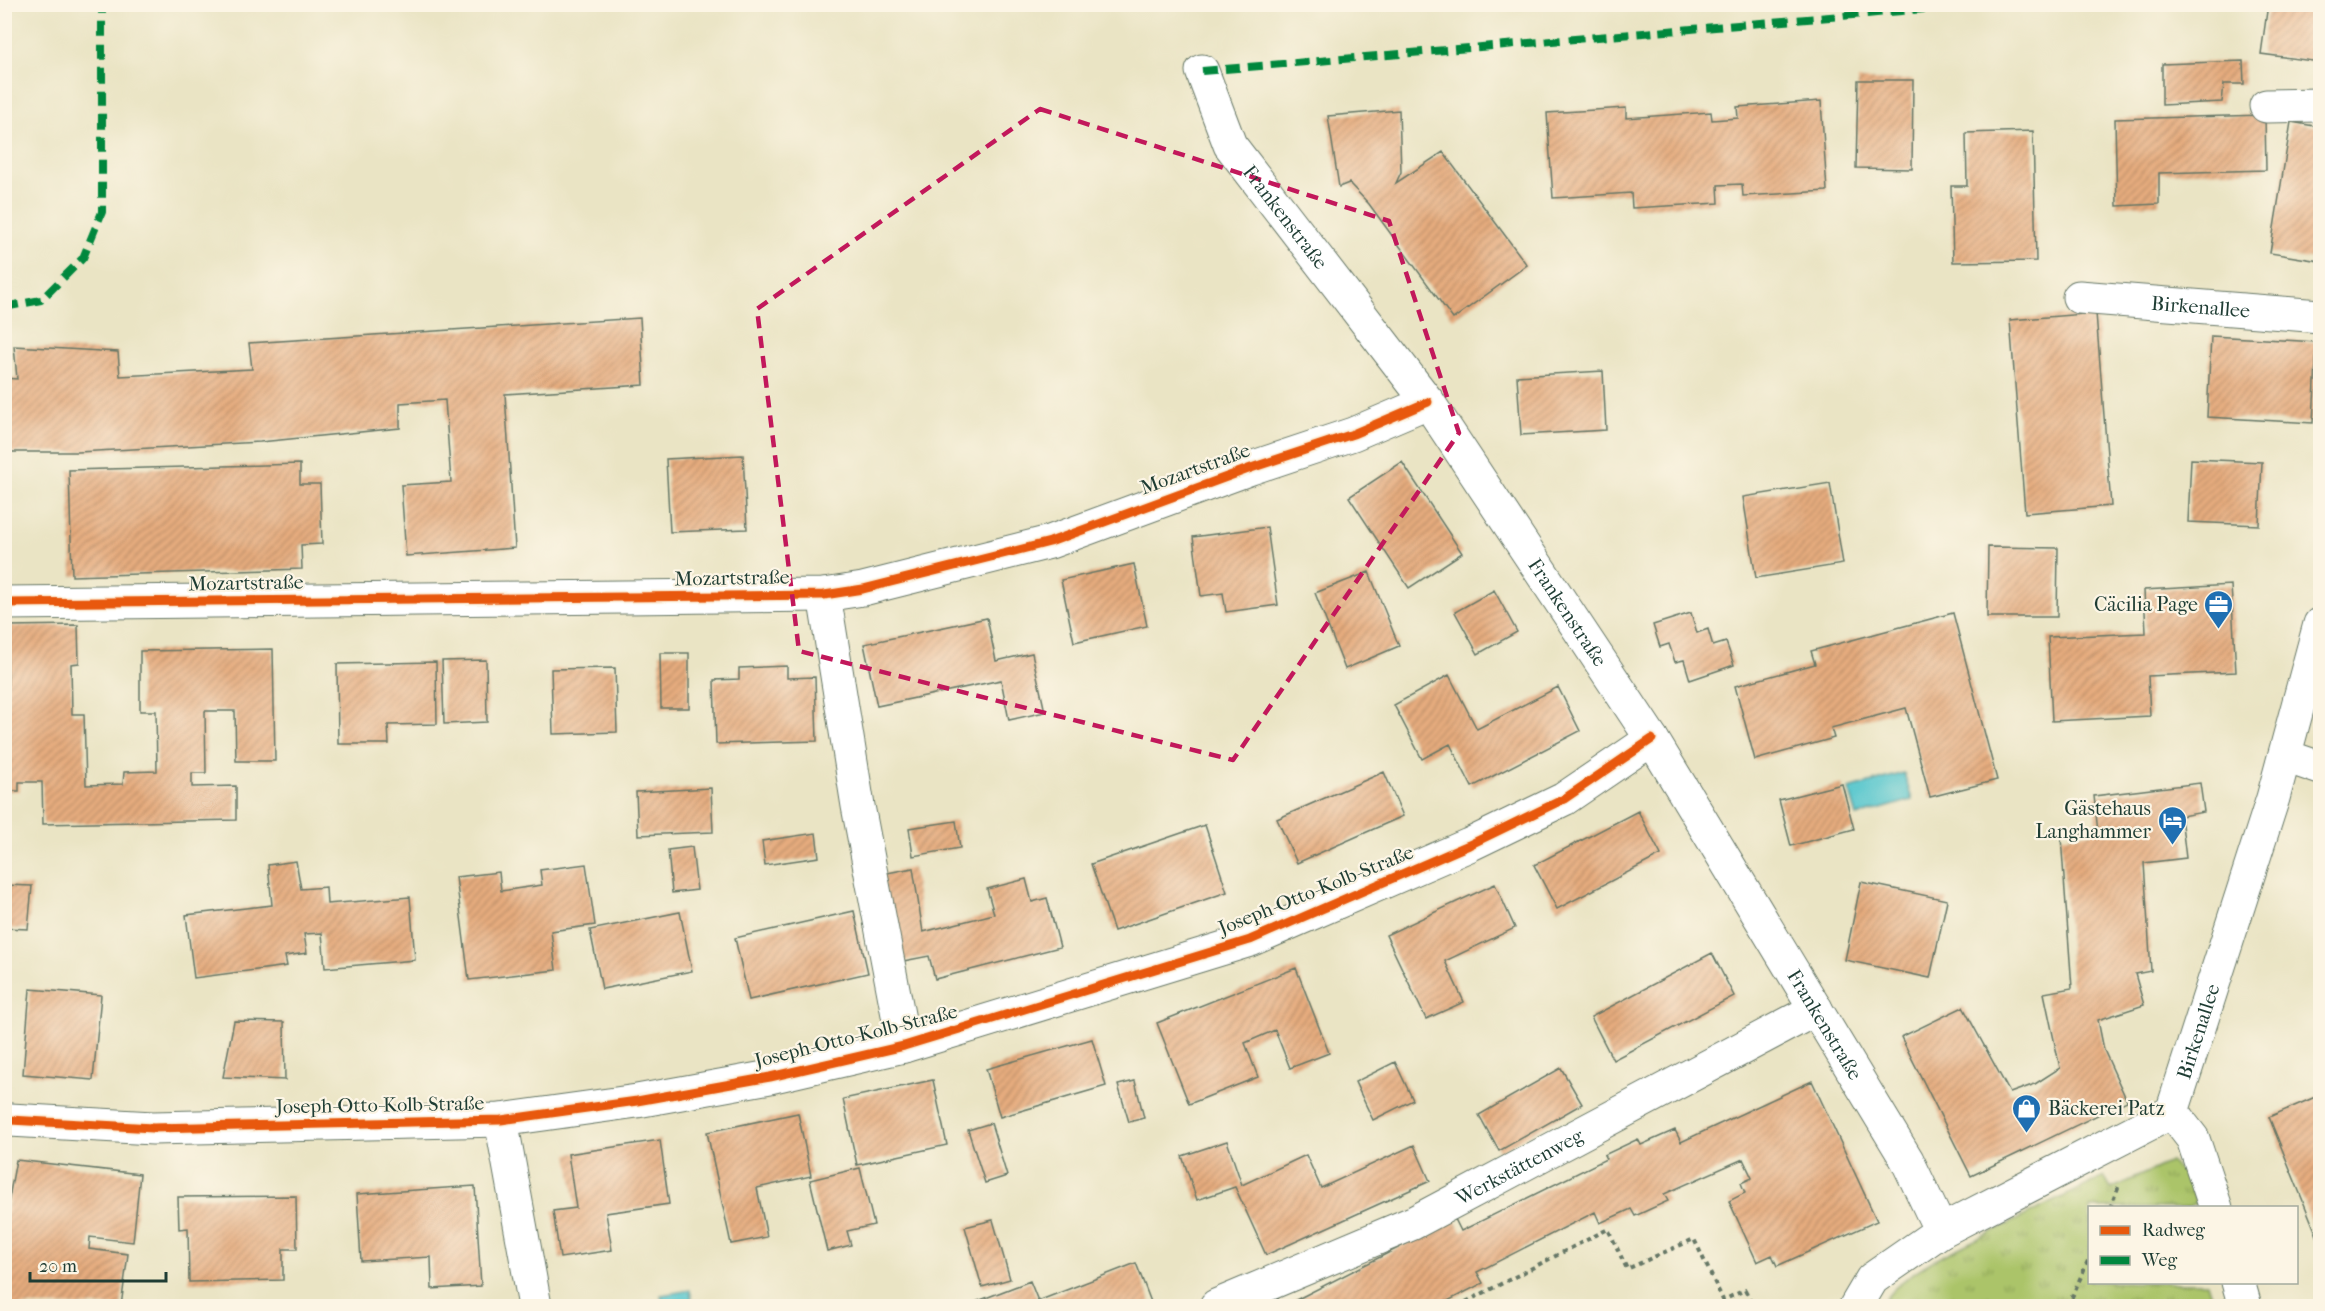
<svg xmlns="http://www.w3.org/2000/svg" width="2325" height="1311" viewBox="0 0 2325 1311" font-family="'IM FELL French Canon',serif">
<style>
.park{fill:url(#park-tufts);stroke:#65804e;stroke-width:1.5}
.water{fill:#5ac7ce;stroke:#3c8281;stroke-width:1.5}
.building{fill:url(#building-hatch)}
.lines{fill:none;stroke-linecap:round;stroke-linejoin:round}
.minor-casing{stroke:#676;stroke-width:35}
.path{stroke:#676;stroke-width:4;stroke-dasharray:4.5 4.5;stroke-linecap:butt}
.minor{stroke:#fff;stroke-width:33}
.quiet{stroke:#00873e;stroke-width:8;stroke-dasharray:15 8;stroke-linecap:butt}
.cycleway-casing{stroke:#fcf5e5;stroke-width:13}
.cycleway{stroke:#e8590c;stroke-width:9}
.marked{fill:none;stroke:#c2185b;stroke-width:4.5;stroke-dasharray:12 8;stroke-linejoin:round}
.labels{text-anchor:middle;dominant-baseline:central;stroke-width:4.5;stroke-linejoin:round;paint-order:stroke}
.street-label{font-size:20px;fill:#1f3d34;stroke:#fcf5e5}
.poi-label{font-size:20px;fill:#1f3d34;stroke:#fcf5e5;text-anchor:end}
</style>
<defs>
<pattern id="park-tufts" width="24" height="20" patternUnits="userSpaceOnUse" patternTransform="scale(1.5)"><rect width="24" height="20" fill="#abc469"/><path d="M3 7l-1-3M5 7V3M7 7l1-3M15 17l-1-3M17 17v-4M19 17l1-3" fill="none" stroke="#8ba057"/></pattern>
<pattern id="building-hatch" width="6" height="6" patternUnits="userSpaceOnUse" patternTransform="scale(1.5)"><rect width="6" height="6" fill="#e6ac7e"/><path d="M-1 1l2-2M0 6l6-6M5 7l2-2" fill="none" stroke="#ba8d68"/></pattern>
</defs>
<rect width="100%" height="100%" fill="#fcf5e5"/>
<filter id="ink" filterUnits="userSpaceOnUse"><feTurbulence type="fractalNoise" baseFrequency=".0167" numOctaves="2"/><feDisplacementMap in="SourceGraphic" scale="12" xChannelSelector="R" yChannelSelector="G"/><feConvolveMatrix kernelMatrix="1 2 1 2 8 2 1 2 1" color-interpolation-filters="sRGB"/></filter>
<filter id="wash" filterUnits="userSpaceOnUse"><feTurbulence type="fractalNoise" baseFrequency=".008" numOctaves="4" result="noise"/><feDisplacementMap in="SourceGraphic" scale="24" xChannelSelector="R" yChannelSelector="G"/><feGaussianBlur stdDeviation="1.35" result="paint"/><feColorMatrix in="noise" values="0 0 0 0 0 0 0 0 0 0 0 0 0 0 0 0 0 1.4 0 .05"/><feComposite in="paint" operator="in"/></filter>
<g filter="url(#wash)">
<rect width="100%" height="100%" fill="#eae4c4"/>
<path class="park" d="M2170,1162L2189,1178L2196,1204L2187,1208H2090V1282L2207,1283L2214,1306H1880C1893,1286 1913,1272 1934,1260L2104,1177L2111,1189Z"/>
<path class="water" d="M1904,773L1912,800L1857,816L1849,789Z
M690,1290L693,1306H663L661,1295Z"/>
<g id="blocks">
<path class="building" d="M2268,4H2320V62L2261,54Z
M2243,61L2244,84H2224L2222,102L2162,105V64Z
M1858,80H1913L1912,169L1856,168Z
M1821,101L1827,191L1743,196L1742,184L1718,185L1719,203L1632,208L1631,193L1553,198L1547,113L1626,108V118L1711,112L1712,120L1738,118L1737,107Z
M1399,110L1401,172L1396,183L1443,152L1527,265L1453,319L1369,204L1349,183L1339,187L1328,116Z
M2265,115L2266,170L2159,173V204L2117,206L2115,119Z
M2291,122L2320,127V261L2270,253Z
M2033,131L2036,261L1953,262L1951,186H1967L1966,133Z
M2096,313L2111,506L2025,513L2010,320Z
M640,318L644,385L505,394L515,548L406,556L401,485L451,482L445,400L400,403V428L260,442L78,452H4V378L17,379L14,346L118,352L120,376L252,369L249,343Z
M2211,336L2317,342L2313,423L2207,417Z
M1603,371L1606,430L1521,435L1517,376Z
M743,455L747,529L670,532L666,459Z
M2191,459L2262,462L2259,525L2188,522Z
M1402,462L1462,553L1409,588L1349,497Z
M300,464V484H320L322,544L301,545L302,569L72,576L69,470Z
M1830,483L1843,564L1756,578L1743,497Z
M1267,527L1278,605L1226,612L1223,593L1201,596L1193,537Z
M1988,547L2058,548L2057,617H1987Z
M1134,564L1147,626L1074,642L1061,580Z
M1369,572L1399,646L1345,669L1315,593Z
M2231,585L2236,672L2148,676L2150,716L2052,721L2048,637L2146,633L2144,590Z
M1494,590L1517,632L1478,654L1455,612Z
M1691,613L1697,633L1708,629L1713,646L1726,642L1734,665L1690,680L1684,660L1675,662L1669,644L1660,647L1653,625Z
M1953,613L1997,780L1930,797L1906,708L1831,728L1834,738L1755,760L1735,686L1815,664L1811,651Z
M987,618L996,661L1032,653L1045,712L1009,720L1001,680L877,706L864,644Z
M78,625L79,663L71,664L72,714H84L86,785L123,784L124,772L157,771L156,711H140V651L273,649L275,761H236L235,711H205L206,773H192V787L236,786V820L43,824L42,782H19V791H5V714H8L7,626Z
M660,653H689V708H661Z
M486,660L487,722L444,724L442,661Z
M436,662L437,724L388,725L389,744H338L337,664Z
M787,666V678L815,677L817,741L716,744L714,680L739,679V668Z
M615,668L617,732L553,734L551,669Z
M1449,675L1477,729L1558,687L1580,731L1472,787L1450,744L1422,759L1394,705Z
M1384,772L1403,816L1297,863L1277,819Z
M2200,783L2204,812L2181,816L2186,858L2144,863L2151,971L2135,974L2144,1005L2098,1020L2104,1050L2127,1101L1971,1176L1901,1037L1963,1007L2010,1093L2035,1084L2060,1068L2044,993L2072,988L2061,837L2098,832L2094,796Z
M1842,784L1854,829L1791,846L1779,800Z
M711,788L713,832L638,835L636,792Z
M1638,811L1661,855L1557,909L1534,865Z
M956,821L960,848L913,856L909,828Z
M1205,825L1227,892L1114,931L1091,864Z
M816,833L819,857L765,865L762,841Z
M692,847L697,890L672,893L668,850Z
M296,861L301,889L326,887L327,904L410,897L415,960L325,968L322,933L304,934L307,953L285,956L287,966L194,978L186,915L272,905L268,865Z
M586,864L595,925L551,931L556,970L469,980L456,877L499,872L501,891L542,885L540,870Z
M913,868L923,932L994,914L987,889L1026,879L1032,902L1047,898L1060,947L935,979L929,956L898,962L882,874Z
M1861,882L1947,900L1930,978L1845,960Z
M1495,884L1515,928L1445,961L1464,1002L1426,1019L1386,935Z
M4,885L32,886L28,929L4,928Z
M854,911L868,973L749,1000L735,938Z
M680,912L692,971L602,989L590,930Z
M1712,953L1734,996L1613,1060L1591,1017Z
M1296,968L1329,1053L1290,1068L1275,1030L1245,1043L1258,1077L1189,1104L1157,1023Z
M30,989L101,995L93,1080L23,1074Z
M234,1021L284,1022L285,1080L223,1077Z
M1092,1039L1106,1086L1000,1117L986,1069Z
M1395,1062L1413,1100L1373,1120L1355,1082Z
M1561,1068L1582,1104L1499,1151L1479,1115Z
M933,1080L947,1145L857,1165L843,1099Z
M1135,1081L1144,1118L1129,1122L1118,1085Z
M1812,1081L1877,1221L1777,1266L1772,1255L1757,1262L1729,1201L1745,1193L1741,1183L1752,1178L1743,1159L1664,1194L1668,1201L1635,1216L1631,1209L1600,1223L1595,1212L1477,1272L1483,1283L1438,1306H1284L1455,1219L1461,1231L1606,1159L1604,1155L1638,1139L1641,1145L1675,1130L1681,1142Z
M2320,1095V1243L2269,1117Z
M798,1113L811,1176L757,1188L767,1237L731,1244L707,1132Z
M991,1123L1007,1176L985,1183L968,1130Z
M660,1140L669,1204L606,1213L612,1250L560,1258L553,1211L576,1208L568,1154Z
M1227,1141L1242,1185L1306,1155L1321,1188L1414,1145L1430,1181L1266,1255L1235,1187L1197,1200L1182,1156Z
M16,1160L140,1174L133,1242L90,1237L89,1249L128,1254L121,1306H4V1225Z
M860,1168L874,1225L847,1231L851,1245L827,1251L810,1180Z
M475,1186L481,1286L432,1289L431,1257L361,1261L357,1194Z
M296,1196L297,1249H283V1280L189,1282L188,1228L179,1229L178,1197Z
M993,1220L1010,1279L982,1287L965,1227Z
M1136,1263L1151,1302L1139,1306H965L1030,1281L1038,1301Z
M1278,1299L1281,1306H1261Z"/>
</g>
</g>
<g filter="url(#ink)">
<use href="#blocks" fill-opacity="0" stroke="#676" stroke-width="1.5"/>
<g class="lines">
<defs>
<g id="minor">
<path id="s1" d="M1202,71L1230,145L1428,402L1652,739L1907,1160L1941,1231"/>
<path d="M2266,106L2320,105"/>
<path id="s2" d="M2079,297L2320,316"/>
<path d="M824,595L858,806L904,1046"/>
<path d="M4,603L824,595L863,589L1050,542L1251,468L1353,434L1428,402"/>
<path d="M2285,756L2320,768"/>
<path d="M2172,1112L2193,1139L2216,1208"/>
<path d="M10,1120L153,1128L501,1120L637,1101L770,1077L904,1046L1250,940L1469,845L1564,799L1652,739"/>
<path d="M501,1120L535,1306"/>
<path d="M2238,1282L2245,1306"/>
<path id="s3" d="M1216,1306L1413,1223L1816,1009"/>
<path id="s4" d="M1856,1306L1872,1279L1941,1231L2172,1112L2273,798L2320,624"/>
</g>
</defs>
<use href="#minor" class="minor-casing"/>
<path class="path" d="M2110,1208L2119,1185
M2071,1299L2078,1306
M1458,1306L1608,1229L1627,1269L1694,1239L1723,1300L1745,1290L1753,1306
M2068,1306L2090,1256"/>
<use href="#minor" class="minor"/>
<path class="quiet" d="M1202,71L1982,4
M4,307L41,300L83,258L102,212V4"/>
<defs>
<path id="cycleway" d="M4,603L824,595L863,589L1050,542L1251,468L1353,434L1428,402
M10,1120L153,1128L501,1120L637,1101L770,1077L904,1046L1250,940L1469,845L1564,799L1652,739"/>
</defs>
<use href="#cycleway" class="cycleway-casing"/>
<use href="#cycleway" class="cycleway"/>
</g>
</g>
<path class="marked" d="M1040,109L1389,221L1459,433L1233,760L799,651L757,309Z"/>
<defs>
<symbol id="office-pin" viewBox="-11 -11 22 30"><path d="M0 17L-7.5 6A9.5 9.5 0 1 1 7.5 6Z" fill="#1f6fb2" stroke="#fcf5e5"/><path d="M-6-3h4V-5.5h4V-3h4V5H-6ZM-1-4.5V-3h2v-1.5ZM-6 0V1H6V0Z" fill="#fff"/></symbol>
<symbol id="hotel-pin" viewBox="-11 -11 22 30"><path d="M0 17L-7.5 6A9.5 9.5 0 1 1 7.5 6Z" fill="#1f6fb2" stroke="#fcf5e5"/><path d="M-6-4.5h1.5V1H6V5H4.5V3h-9V5H-6ZM-4 0a1.8 1.8 0 1 1 3.6 0ZM.5 0V-2.5h3Q6-2.5 6 0Z" fill="#fff"/></symbol>
<symbol id="shop-pin" viewBox="-11 -11 22 30"><path d="M0 17L-7.5 6A9.5 9.5 0 1 1 7.5 6Z" fill="#1f6fb2" stroke="#fcf5e5"/><path d="M-5-2.5h2.3a2.7 3.5 0 0 1 5.4 0H5L5.5 6h-11ZM-1.5-2.5h3a1.5 2.3 0 0 0-3 0Z" fill="#fff"/></symbol>
</defs>
<g fill-rule="evenodd">
<use href="#office-pin" x="2202" y="588" width="33" height="45"/>
<use href="#hotel-pin" x="2156" y="804" width="33" height="45"/>
<use href="#shop-pin" x="2010" y="1092" width="33" height="45"/>
</g>
<g class="labels">
<g class="street-label">
<text stroke="none"><textPath href="#s1" startOffset="170">Frankenstraße</textPath></text>
<text stroke="none"><textPath href="#s2" startOffset="122">Birkenallee</textPath></text>
<text transform="translate(1195 469) rotate(-20)">Mozartstraße</text>
<text transform="translate(732 578) rotate(-1)">Mozartstraße</text>
<text transform="translate(246 583) rotate(-1)">Mozartstraße</text>
<text stroke="none"><textPath href="#s1" startOffset="656">Frankenstraße</textPath></text>
<text transform="translate(1316 890) rotate(-22)">Joseph-Otto-Kolb-Straße</text>
<text stroke="none"><textPath href="#s1" startOffset="1142">Frankenstraße</textPath></text>
<text stroke="none"><textPath href="#s4" startOffset="460">Birkenallee</textPath></text>
<text transform="translate(856 1036) rotate(-14)">Joseph-Otto-Kolb-Straße</text>
<text transform="translate(380 1105) rotate(-1)">Joseph-Otto-Kolb-Straße</text>
<text stroke="none"><textPath href="#s3" startOffset="334">Werkstättenweg</textPath></text>
</g>
<g class="poi-label">
<text x="2198" y="604">Cäcilia Page</text>
<text x="2151" y="808">Gästehaus<tspan x="2151" dy="23">Langhammer</tspan></text>
<text x="2048" y="1108" text-anchor="start">Bäckerei Patz</text>
</g>
</g>
<rect width="2325" height="1311" fill="none" stroke="#fcf5e5" stroke-width="24"/>
<rect x="2088" y="1206" width="210" height="78" fill="#fcf5e5" stroke="#a4ab9e" stroke-width="1.5"/>
<rect x="2100" y="1226" width="30" height="9" fill="#e8590c" stroke="#a4ab9e" stroke-width="1.5"/>
<text x="2142" y="1236" font-size="18" fill="#1f3d34">Radweg</text>
<rect x="2100" y="1256" width="30" height="9" fill="#00873e" stroke="#a4ab9e" stroke-width="1.5"/>
<text x="2142" y="1266" font-size="18" fill="#1f3d34">Weg</text>
<path d="M30 1272v9h136v-9" fill="none" stroke="#1f3d34" stroke-width="3"/>
<text x="39" y="1272" font-size="18" fill="#1f3d34" stroke="#fcf5e5" stroke-width="4.5" paint-order="stroke">20 m</text>
</svg>
